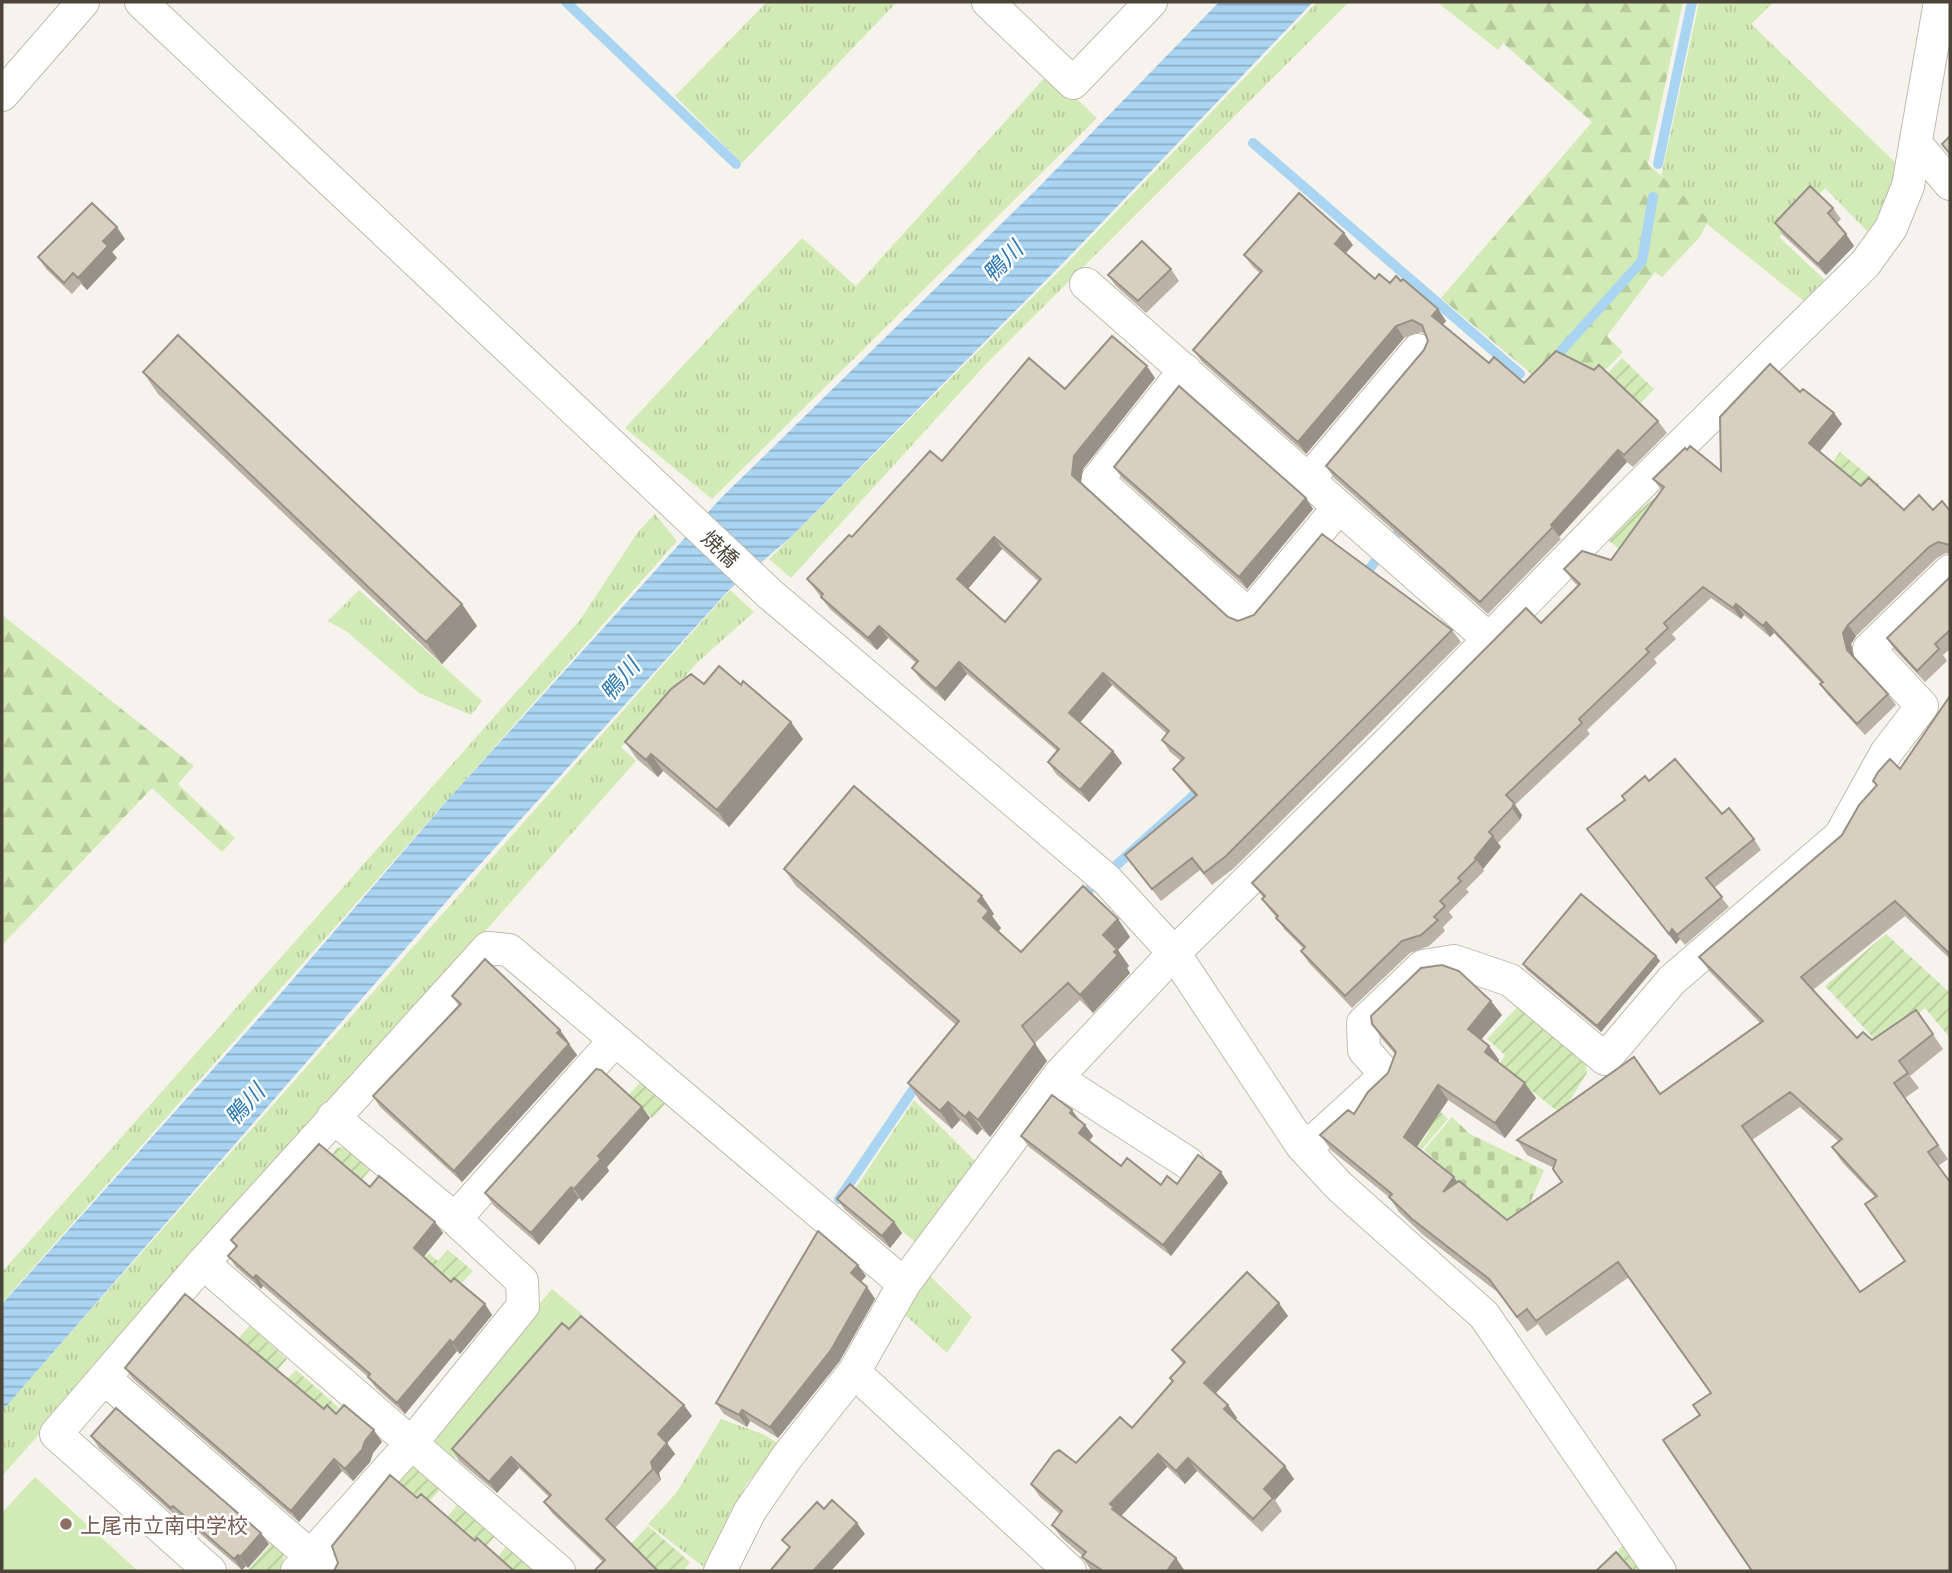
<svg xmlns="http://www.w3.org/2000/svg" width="1952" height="1573" viewBox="0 0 1952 1573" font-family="'Exo 2','Noto Sans JP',sans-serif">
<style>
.grass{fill:url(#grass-tufts)}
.forest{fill:url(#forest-firs)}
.cemetery{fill:url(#cemetery-stones)}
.park{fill:#d2eab5}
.garden{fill:url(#garden-furrows)}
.water{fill:url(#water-rules)}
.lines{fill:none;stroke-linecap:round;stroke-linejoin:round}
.stream{stroke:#a9d4f2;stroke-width:10}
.minor-casing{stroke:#c2bbae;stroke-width:34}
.minor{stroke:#fff;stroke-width:32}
.wall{fill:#bab2a6;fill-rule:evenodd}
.shaded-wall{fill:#979187}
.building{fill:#d8cfc1;stroke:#979187;stroke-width:2;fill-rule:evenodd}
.education-dot{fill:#8d6e63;stroke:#fff;stroke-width:2.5}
.labels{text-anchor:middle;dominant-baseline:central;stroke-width:5;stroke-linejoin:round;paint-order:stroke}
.street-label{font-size:21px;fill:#4b4439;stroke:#fff}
.education-label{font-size:21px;fill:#785e54;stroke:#fff;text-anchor:start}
.water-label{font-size:23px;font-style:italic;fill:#2e7ab2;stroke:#fff}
</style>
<defs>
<pattern id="grass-tufts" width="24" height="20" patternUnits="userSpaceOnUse" patternTransform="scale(1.75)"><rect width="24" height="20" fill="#d2eab5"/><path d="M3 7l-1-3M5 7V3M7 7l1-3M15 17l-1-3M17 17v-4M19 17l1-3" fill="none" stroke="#b6ca9c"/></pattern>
<pattern id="forest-firs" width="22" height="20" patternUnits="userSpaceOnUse" patternTransform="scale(1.75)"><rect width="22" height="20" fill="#d2eab5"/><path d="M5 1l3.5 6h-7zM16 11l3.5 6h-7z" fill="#b6ca9c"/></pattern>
<pattern id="cemetery-stones" width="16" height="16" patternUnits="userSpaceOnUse" patternTransform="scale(1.75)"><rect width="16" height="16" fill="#d2eab5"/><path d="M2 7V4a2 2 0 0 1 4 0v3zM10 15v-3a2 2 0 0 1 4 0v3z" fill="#b6ca9c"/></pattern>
<pattern id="garden-furrows" width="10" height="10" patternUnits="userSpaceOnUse" patternTransform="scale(1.75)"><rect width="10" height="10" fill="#d2eab5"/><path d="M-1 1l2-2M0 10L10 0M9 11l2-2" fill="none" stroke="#b6ca9c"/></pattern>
<pattern id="water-rules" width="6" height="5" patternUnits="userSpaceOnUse" patternTransform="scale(1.75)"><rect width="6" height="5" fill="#a9d4f2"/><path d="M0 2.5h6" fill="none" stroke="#8caec5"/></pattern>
</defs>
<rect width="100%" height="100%" fill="#f6f3ec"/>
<path class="grass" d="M767,2H897L742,163L675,96Z
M1317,2H1349L986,364L791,578L769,559L1067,263Z
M1699,2H1774L1751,24L1900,167L1885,216L1870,234L1825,188L1779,237L1826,281L1805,302L1707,224L1709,219L1661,177Z
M1049,73L1097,118L712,499L625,428L802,238L856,286Z
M655,514L677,541L2,1303V1272L580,620L638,532Z
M359,590L482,701L471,715L419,693L346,631L328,621Z
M730,590L754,612L699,661L621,747L636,761L2,1476V1410Z
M914,1100L978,1164L919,1246L855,1189Z
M928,1274L972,1317L947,1353L903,1313Z
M721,1419L763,1434L781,1445L747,1483L705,1568L648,1524L677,1492Z"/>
<path class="forest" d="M1437,2H1683L1648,164L1709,219L1700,237L1662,277L1655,272L1607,336L1623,352L1598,377L1540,381L1441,298L1592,122L1503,43L1498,50Z
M2,615L194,766L178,784L235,838L222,852L152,788L2,945Z"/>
<path class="cemetery" d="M1452,1117L1470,1134L1544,1170L1517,1234L1424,1150Z"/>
<path class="park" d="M552,1289L582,1314L452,1461L427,1440Z
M35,1477L138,1571H2V1513Z"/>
<path class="garden" d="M1622,358L1654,389L1639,405L1606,375Z
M1840,452L1879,484L1867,498L1831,464Z
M1661,493L1627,556L1607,539L1621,524Z
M1886,934L1950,993V1038L1925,1008L1882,1047L1825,986Z
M1521,1003L1585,1059L1587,1073L1561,1114L1499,1065L1505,1055L1487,1039Z
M643,1079L668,1101L652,1118L628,1096Z
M1427,1099L1448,1119L1422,1149L1418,1147L1429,1132L1423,1127Z
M344,1147L370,1170L346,1198L331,1156L337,1148Z
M448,1250L473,1271L457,1288L423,1259L429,1253L438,1261Z
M250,1326L287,1359L275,1373L237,1340Z
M296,1370L339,1408L328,1421L287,1379Z
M416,1467L441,1488L425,1507L388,1496L403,1468Z
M458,1504L495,1536L481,1553L446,1518Z
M648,1526L690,1562L684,1571H605Z
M272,1543L284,1553L283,1567L279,1571H247Z
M507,1545L537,1571H512L497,1558Z
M1623,1545L1643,1571H1635L1624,1559L1611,1571H1604Z"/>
<path class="water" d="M1219,2H1313L1066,260L791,537L729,590L454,893L2,1411V1304L275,1000L452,795L721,498L1035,191Z"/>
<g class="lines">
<path class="stream" d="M566,2L736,164
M1253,143L1520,374
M1658,164L1692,2
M1551,362L1642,261L1653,197
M1362,578L1405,524
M1079,899L1203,787
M839,1199L919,1081"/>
<defs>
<path id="minor" d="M141,2L771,595L1107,880L1174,953L1302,1146L1339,1186L1484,1315L1660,1571
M988,2L1073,83L1151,2
M2,95L83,2
M1917,145L1950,184
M1086,284L1490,640
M1185,370L1097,480L1249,615L1339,507
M1309,479L1418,350
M1058,1079L1188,1163
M1302,1146L1318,1137L1386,1075L1364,1050L1363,1023L1423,966L1454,961L1510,980L1605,1059L1672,980L1840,836L1886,753L1922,706L1869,649L1950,571
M455,1219L615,1040
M203,1263L559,1571
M854,1372L1070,1571
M104,1378L328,1571
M210,1571L56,1434L203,1263L488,948L509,950L904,1284
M297,1571L410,1445L523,1306L522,1281L455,1219L333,1117
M720,1571L750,1511L787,1457L854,1372L904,1284L1060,1074L1174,953L1390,741L1618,507L1865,264L1891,228L1908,186L1940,2"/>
</defs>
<use href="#minor" class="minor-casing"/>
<use href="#minor" class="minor"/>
</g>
<path class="wall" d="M1833,208L1841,219L1837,223L1854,246L1826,275L1783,235L1775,223Z
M125,239L112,252L117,258L87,290L81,284L72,294L46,269L38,257Z
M1353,245L1346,253L1375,279L1390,283L1438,309L1446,321L1442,325L1489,363L1524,383L1658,421L1667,433L1633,467L1627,462L1559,537L1561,539L1488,614L1334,478L1326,466L1424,350L1428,341L1425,334L1421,332L1404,338L1306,454L1202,362L1193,350L1260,273L1253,267L1244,255Z
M1171,269L1179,281L1146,313L1116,286L1108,275Z
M143,372L462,604L477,626L442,664L158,394Z
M1155,378L1083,469L1081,483L1228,617L1238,621L1452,630L1461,642L1234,868L1212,885L1200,870L1161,901L1125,855L1195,796L1182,781L1173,769L1181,761L1170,752L1162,740L1167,734L1112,685L1080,722L1113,751L1122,763L1089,802L1056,774L1048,762L1057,751L967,674L945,701L921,680L912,668L916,663L888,638L877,650L830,609L807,579L852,537L942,461L1065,389ZM1002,549L1039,582L1005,622L968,589Z
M1800,392L1834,413L1842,424L1819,452L1861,486L1904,510L1950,511V554L1946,553L1937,558L1856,636L1851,644L1854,657L1888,694L1896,705L1865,735L1828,695L1820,684L1821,683L1774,633L1770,637L1744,615L1741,619L1711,598L1672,634L1676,639L1654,659L1657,663L1587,730L1590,734L1515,805L1522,815L1520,820L1498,843L1501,847L1483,869L1484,871L1466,889L1469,892L1449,912L1453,917L1443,927L1445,931L1429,946L1410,953L1352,1008L1309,963L1301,951L1304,949L1284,929L1277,918L1270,910L1262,899L1263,897L1252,883L1541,623L1578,586L1572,580L1564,569L1611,560L1661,490L1653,479L1721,471Z
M1114,467L1306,498L1313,509L1247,589L1122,478Z
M1950,577V649L1943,655L1947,661L1925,682L1895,650L1887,638Z
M704,684L803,739L729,827L663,771L658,777L637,759L625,742Z
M1950,696V959L1905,916L1813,990L1857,1038L1872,1040L1916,1010L1943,1049L1910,1076L1919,1088L1905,1098L1948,1159L1938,1166L1950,1571L1700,1415L1711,1393L1629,1277L1546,1336L1538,1324L1527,1332L1500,1294L1422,1234L1399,1212L1390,1198L1331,1150L1320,1135L1354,1114L1388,1073L1395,1054L1382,1039L1372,1024L1502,1015L1481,1040L1489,1046L1499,1060L1498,1062L1536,1098L1505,1138L1448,1100L1417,1147L1458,1182L1507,1220L1562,1182L1554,1168L1527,1155L1517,1140L1660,1094L1760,1023L1710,972L1699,957L1842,835L1877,786L1873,781L1900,769ZM1800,1107L1838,1141L1832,1147L1842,1162L1875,1197L1905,1261L1860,1292L1752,1140Z
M1649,781L1722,814L1754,839L1761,850L1714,888L1729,907L1685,945L1680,939L1676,944L1587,829Z
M784,869L982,896L994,914L992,916L1001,928L999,931L1021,952L1118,919L1130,937L1118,950L1129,966L1127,968L1130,973L1093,1013L1080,1000L1035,1043L1047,1061L990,1137L982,1129L977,1135L960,1120L952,1129L920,1101L908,1083L956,1025L796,886Z
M1656,956L1660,961L1601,1032L1527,970L1523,964Z
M452,996L568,1041L567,1042L577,1055L462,1182L380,1107L373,1096L459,1006Z
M642,1107L650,1118L607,1167L609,1171L582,1201L579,1198L539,1245L493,1205L485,1193Z
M1080,1121L1085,1125L1093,1136L1089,1141L1121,1166L1161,1185L1228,1183L1171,1256L1029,1147L1021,1136Z
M370,1187L435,1222L443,1233L423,1257L451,1282L485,1304L492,1315L460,1354L457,1351L405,1414L376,1388L368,1377L263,1286L261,1289L236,1267L228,1256L236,1247L231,1240Z
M837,1199L894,1222L902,1233L890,1248L845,1210Z
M866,1276L861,1282L867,1287L875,1299L839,1362L778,1438L750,1421L747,1427L724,1414L716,1403Z
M1288,1316L1216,1393L1228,1405L1237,1418L1235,1420L1294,1479L1275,1500L1282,1511L1262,1532L1197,1471L1185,1484L1167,1467L1121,1516L1185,1571L1091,1570L1082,1557L1083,1556L1062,1538L1052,1525L1060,1514L1040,1497L1031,1484L1076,1463L1132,1428L1172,1382L1170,1378L1183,1364L1172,1350Z
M125,1368L324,1409L336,1414L382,1442L373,1453L370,1462L353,1481L342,1471L299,1522L133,1379Z
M692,1416L667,1443L675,1454L659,1473L661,1480L615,1528L658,1571L603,1562L552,1513L544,1502L549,1497L519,1468L497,1493L459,1461L452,1449Z
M91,1436L269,1544L248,1568L246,1566L242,1570L181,1517L179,1519L99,1448Z"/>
<path class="shaded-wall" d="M117,227L125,239L112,252L117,258L87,290L78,278L103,241Z
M1344,233L1353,245L1343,256L1335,244Z
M1846,234L1854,246L1826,275L1818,264Z
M1438,309L1446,321L1440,328L1432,316Z
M1396,326L1404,338L1306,454L1298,442Z
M1147,366L1155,378L1083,469L1080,487L1072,475L1074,456Z
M1834,413L1842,424L1817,455L1809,443Z
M1618,450L1627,462L1559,537L1551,525Z
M1306,498L1313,509L1247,589L1239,577Z
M994,537L1002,549L966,591L957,579Z
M462,604L477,626L442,664L426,642Z
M1736,604L1744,615L1741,619L1733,608Z
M1766,622L1774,633L1770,637L1763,626Z
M1848,625L1856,636L1851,644L1855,661L1847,650L1843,633Z
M879,626L888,638L877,650L868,638Z
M959,662L967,674L945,701L936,689Z
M1103,673L1112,685L1078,725L1069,713Z
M791,722L803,739L729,827L717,810Z
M1113,751L1122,763L1089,802L1080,790Z
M651,754L663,771L658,777L646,760Z
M1514,803L1522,815L1520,820L1512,808Z
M1493,836L1501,847L1483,869L1475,858Z
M982,896L994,914L992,916L1001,928L995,935L983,918L978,901Z
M1118,919L1130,937L1118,950L1129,966L1127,968L1130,973L1093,1013L1080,995L1103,935Z
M1672,929L1680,939L1676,944L1669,934Z
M1656,956L1660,961L1601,1032L1597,1026Z
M1491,1001L1502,1015L1478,1043L1468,1029Z
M560,1030L568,1041L565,1044L557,1033Z
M569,1044L577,1055L462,1182L454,1171Z
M1035,1044L1047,1061L990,1137L978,1120Z
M1489,1046L1499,1060L1495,1067L1485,1052Z
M1525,1083L1536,1098L1505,1138L1495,1123Z
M1438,1085L1448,1100L1414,1151L1404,1137Z
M948,1102L960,1120L952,1129L940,1111Z
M642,1107L650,1118L607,1167L609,1171L582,1201L574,1189L598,1156Z
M1072,1110L1080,1121L1070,1113Z
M969,1112L982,1129L977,1135L965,1117Z
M1085,1125L1093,1136L1087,1144L1079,1133Z
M1221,1172L1228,1183L1171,1256L1163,1245Z
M1454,1177L1465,1192H1443Z
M571,1187L579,1198L539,1245L531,1233Z
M435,1222L443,1233L422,1259L414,1248Z
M894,1222L902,1233L890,1248L882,1236Z
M858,1265L866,1276L859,1284L851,1273Z
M256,1275L263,1286L261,1289L253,1278Z
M867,1287L875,1299L839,1362L778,1438L770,1427Z
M1279,1303L1288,1316L1213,1396L1204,1383Z
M485,1304L492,1315L460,1354L453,1343Z
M450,1340L457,1351L405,1414L397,1403Z
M684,1405L692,1416L665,1445L658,1434Z
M1228,1405L1237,1418L1233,1422L1224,1409Z
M742,1410L750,1421L747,1427L739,1415Z
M374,1430L382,1442L373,1453L370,1462L353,1481L345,1469L365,1441Z
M667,1443L675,1454L659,1473L661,1480L653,1469L651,1462Z
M1158,1454L1167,1467L1121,1516L1112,1509L1110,1504Z
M511,1457L519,1468L497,1493L489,1482Z
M1188,1458L1197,1471L1185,1484L1176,1471Z
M334,1459L342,1471L299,1522L291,1511Z
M1285,1466L1294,1479L1275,1500L1264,1489Z
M857,1523L865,1534L831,1571H813Z
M261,1533L269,1544L248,1568L240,1557Z
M238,1555L246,1566L242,1570L234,1559Z
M1176,1558L1185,1571H1167Z"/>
<path class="building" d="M1950,136V154L1942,144Z
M1810,186L1833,208L1828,213L1846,234L1818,264L1775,223Z
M1299,193L1344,233L1335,244L1375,279L1379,274L1390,283L1396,276L1401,281L1403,279L1438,309L1432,316L1489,363L1494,357L1524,383L1556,351L1594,370L1599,365L1658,421L1624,455L1618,450L1551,525L1553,527L1480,602L1326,466L1424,350L1428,341L1422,325L1412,320L1396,326L1298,442L1193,350L1262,271L1244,255Z
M92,203L117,227L103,241L108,246L78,278L73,273L64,283L38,257Z
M1142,241L1171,269L1138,301L1108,275Z
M178,335L462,604L426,642L143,372Z
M1112,336L1147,366L1074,456L1072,475L1228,617L1238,621L1254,615L1322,534L1452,630L1226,856L1204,873L1192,858L1152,889L1125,855L1197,795L1173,769L1184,758L1162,740L1169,731L1103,673L1069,713L1113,751L1080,790L1048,762L1059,749L959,662L936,689L912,668L918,661L879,626L868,638L821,597L823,594L807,579L849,535L852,537L930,451L942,461L1029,358L1065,389ZM994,537L1041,579L1005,622L957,579Z
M1770,364L1800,392L1803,389L1834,413L1809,443L1861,486L1869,478L1904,510L1919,495L1933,510L1942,501L1950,511V545L1938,542L1929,547L1848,625L1843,633L1847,650L1888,694L1857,724L1820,684L1823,682L1766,622L1763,626L1736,604L1733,608L1703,587L1664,623L1668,628L1646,649L1649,652L1579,719L1582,723L1506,795L1514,803L1512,808L1489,832L1493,836L1475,858L1476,860L1458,878L1461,881L1440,901L1445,906L1434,917L1438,920L1421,935L1402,941L1345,996L1301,951L1305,947L1276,918L1278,916L1262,899L1265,896L1252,883L1526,608L1541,623L1580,584L1564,569L1582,551L1611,560L1664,487L1653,479L1685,448L1687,450L1690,446L1721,471L1720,417Z
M1179,386L1306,498L1239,577L1114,467Z
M1950,577V630L1935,644L1939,649L1917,671L1887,638Z
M719,666L741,685L743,681L791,722L717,810L651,754L646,760L625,742L671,689L691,674L704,684Z
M1950,696V954L1895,901L1801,977L1857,1038L1863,1032L1872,1040L1916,1010L1933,1034L1899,1061L1908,1073L1894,1083L1938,1145L1928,1152L1950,1182V1571H1752L1663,1440L1700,1415L1693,1405L1711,1393L1618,1262L1536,1321L1527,1309L1517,1317L1489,1279L1412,1219L1389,1197L1392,1194L1320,1135L1348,1110L1354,1114L1368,1092L1388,1073L1396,1052L1372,1024L1371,1016L1421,968L1442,965L1459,971L1491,1001L1468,1029L1489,1046L1485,1052L1525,1083L1495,1123L1438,1085L1404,1137L1454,1177L1443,1192L1459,1181L1507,1220L1562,1182L1553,1169L1556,1160L1517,1140L1634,1057L1660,1094L1763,1021L1699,957L1842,835L1859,805L1877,785L1873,781L1878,772L1890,759L1900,769ZM1790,1092L1842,1139L1832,1147L1877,1196L1865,1204L1905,1261L1860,1292L1742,1126Z
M1675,759L1722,814L1729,808L1754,839L1706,878L1722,897L1677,935L1672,929L1669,934L1587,829L1625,800L1622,796L1645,776L1649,781Z
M854,786L982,896L978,901L989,911L983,918L1021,952L1083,886L1118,919L1103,935L1117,949L1114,952L1118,955L1080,995L1068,983L1022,1026L1035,1044L978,1120L969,1112L965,1117L948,1102L940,1111L908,1083L959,1021L784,869Z
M1581,894L1656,956L1597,1026L1523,964Z
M485,959L560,1030L557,1033L569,1044L454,1171L373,1096L461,1004L452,996Z
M596,1069L601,1070L642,1107L598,1156L601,1159L574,1189L571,1187L531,1233L485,1193Z
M1052,1095L1072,1110L1070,1113L1085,1125L1079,1133L1121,1166L1127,1158L1161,1185L1167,1176L1177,1184L1198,1155L1221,1172L1163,1245L1021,1136Z
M319,1144L370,1187L379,1176L435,1222L414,1248L451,1282L454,1278L485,1304L453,1343L450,1340L397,1403L368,1377L370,1374L256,1275L253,1278L228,1256L237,1246L231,1240Z
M850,1184L894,1222L882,1236L837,1199Z
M818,1231L858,1265L851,1273L867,1287L831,1350L770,1427L742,1410L739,1415L716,1403Z
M1247,1272L1279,1303L1204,1383L1228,1405L1224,1409L1285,1466L1264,1489L1273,1498L1253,1519L1188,1458L1176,1471L1158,1454L1110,1504L1114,1507L1112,1509L1176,1558L1167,1571H1103L1082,1557L1086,1552L1052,1525L1062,1511L1031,1484L1054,1453L1059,1450L1076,1463L1120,1417L1132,1428L1173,1381L1170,1378L1185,1362L1172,1350Z
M185,1294L324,1409L327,1405L336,1414L344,1405L374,1430L365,1441L362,1450L345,1469L334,1459L291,1511L125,1368Z
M581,1316L684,1405L658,1434L667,1443L651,1462L653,1469L606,1519L658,1571H594L605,1560L544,1502L551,1495L511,1457L489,1482L452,1449L562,1323L569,1329Z
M116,1408L261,1533L240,1557L238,1555L234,1559L173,1506L171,1508L91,1436Z
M390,1475L417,1498L421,1494L475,1541L477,1538L514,1571H334L338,1563L332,1546Z
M832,1500L857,1523L813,1571H770L790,1547L782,1540L817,1502L824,1509Z
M1616,1552L1633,1571H1596Z"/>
<circle class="education-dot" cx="66" cy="1524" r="7"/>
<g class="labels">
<g class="street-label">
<text transform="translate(721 548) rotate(44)">焼橋</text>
</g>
<g class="education-label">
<text x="80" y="1524">上尾市立南中学校</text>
</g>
<g class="water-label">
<text transform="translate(1002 261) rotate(-46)">鴨川</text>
<text transform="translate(619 679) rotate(-50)">鴨川</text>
<text transform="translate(244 1104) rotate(-48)">鴨川</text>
</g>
</g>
<rect width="1952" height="1573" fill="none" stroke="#4b4439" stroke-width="7"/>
</svg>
